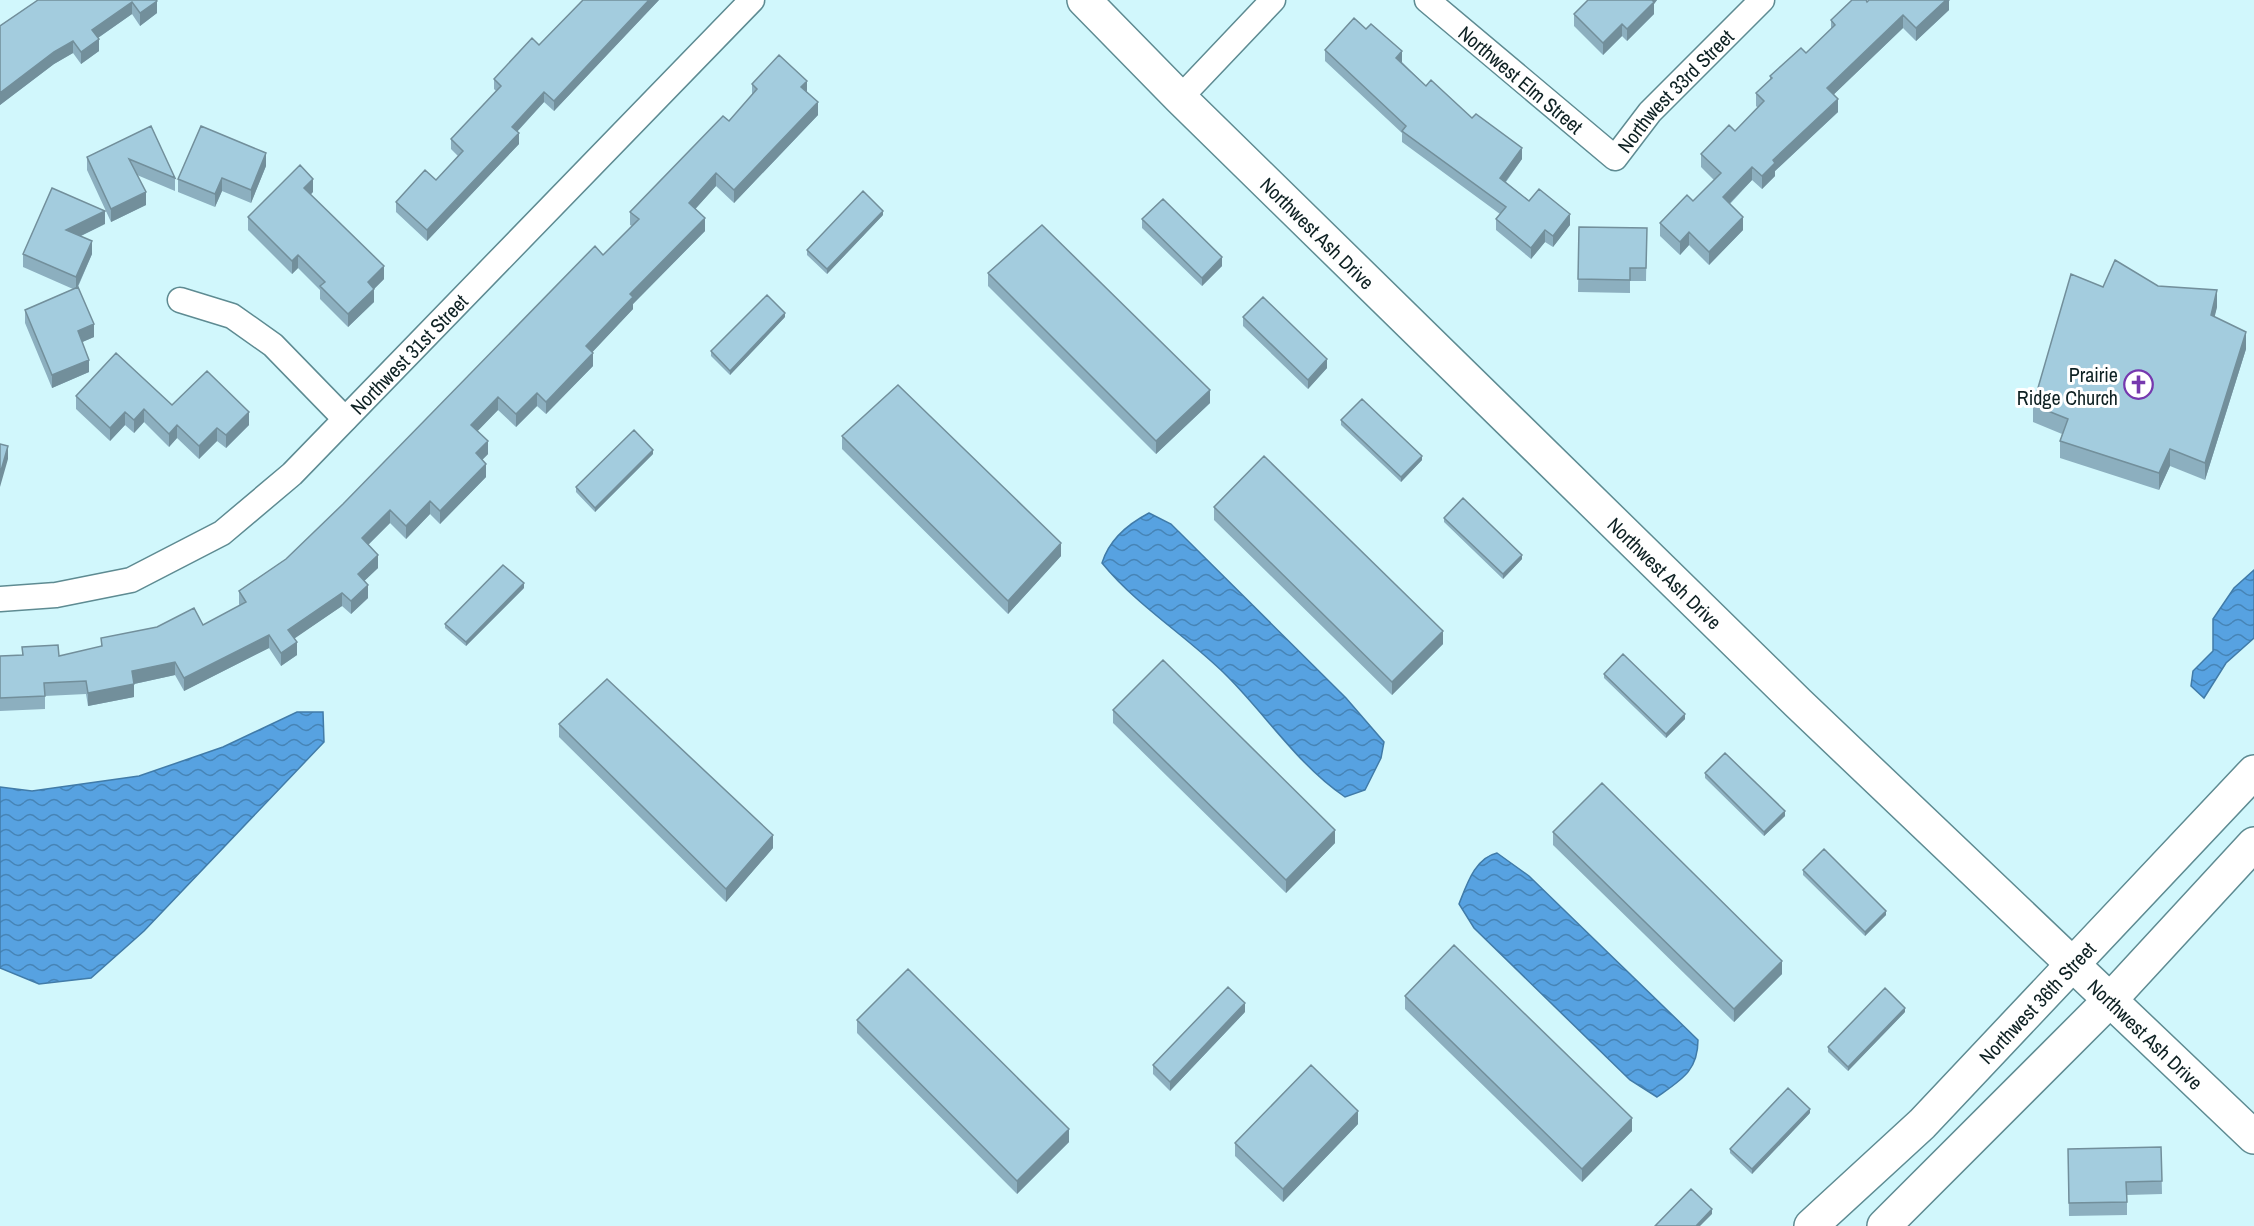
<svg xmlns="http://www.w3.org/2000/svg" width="2254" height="1226" viewBox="0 0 2254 1226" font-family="'Archivo Narrow',sans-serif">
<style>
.water{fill:url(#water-waves);stroke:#417ba8;stroke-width:1.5}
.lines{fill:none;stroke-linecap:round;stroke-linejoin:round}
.street-casing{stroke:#5e8b92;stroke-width:27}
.secondary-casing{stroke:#5e8b92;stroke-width:36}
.street{stroke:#fff;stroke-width:24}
.secondary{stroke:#fff;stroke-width:33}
.wall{fill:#8cafbf}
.shaded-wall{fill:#728f9b}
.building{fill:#a3ccde;stroke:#728f9b;stroke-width:1.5}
.labels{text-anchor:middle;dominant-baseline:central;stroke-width:6;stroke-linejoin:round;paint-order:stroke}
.street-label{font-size:20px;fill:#0e2123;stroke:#fff}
.poi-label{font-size:20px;fill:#0e2123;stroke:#fff;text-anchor:end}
</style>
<defs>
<pattern id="water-waves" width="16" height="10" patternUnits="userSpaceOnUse" patternTransform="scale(1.5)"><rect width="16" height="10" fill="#57a2e1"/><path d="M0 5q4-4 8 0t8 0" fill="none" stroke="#4684b6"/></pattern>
</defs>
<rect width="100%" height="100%" fill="#d1f7fc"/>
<path class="water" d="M1149,513L1171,524L1346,698L1384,742L1381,758L1365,790L1345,797C1298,765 1267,716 1227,676C1187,636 1138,607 1102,563C1109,540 1128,524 1149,513Z
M2254,570V638L2226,663L2204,698L2191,686L2193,671L2213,651V619L2234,588Z
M297,712H323L324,742L144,931L91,978L39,984L0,968V787L32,791L139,776L223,747Z
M1497,853L1529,876L1698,1040C1698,1071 1681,1080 1657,1097L1630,1080L1474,928L1459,904C1467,884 1475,858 1497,853Z"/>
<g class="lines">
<defs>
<g id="street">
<path id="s1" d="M1427,0L1615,158L1650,112L1762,0"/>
<path d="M1180,98L1273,0"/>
<path d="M180,300L232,316L273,345L345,419"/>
<path id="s2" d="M0,599L56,595L131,580L222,533L292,474L752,0"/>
</g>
<g id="secondary">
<path id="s3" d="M1084,0L1180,98L1798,703L2254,1137"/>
<path id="s4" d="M1811,1226L1922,1124L2254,772"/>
<path d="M1884,1226L2110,1000L2254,844"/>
</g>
</defs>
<use href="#street" class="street-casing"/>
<use href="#secondary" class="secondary-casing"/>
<use href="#street" class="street"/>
<use href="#secondary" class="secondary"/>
</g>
<path class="wall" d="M38,0H156L157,13L140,26L132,14L98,38L99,51L81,64L73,53L54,64L0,105V26Z
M583,0H659L554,111L544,102L517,132L519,144L427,241L396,212V202L436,180L458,156L451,149V139L496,91L494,89V79L539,45Z
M1588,0H1657L1654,4V14L1627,41L1622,36L1603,55L1574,26V14Z
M1949,1V10L1916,41L1903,28L1834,94L1838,112L1775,171V176L1762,189L1752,180L1730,204L1743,230L1709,265L1689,245L1680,255L1660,236V223L1693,201L1714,180L1701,167V154L1735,131L1758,108L1756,106V93L1770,80V76L1806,53L1831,29V20L1867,2Z
M1325,50L1402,62L1426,86L1472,118L1522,159L1506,182L1529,201L1570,225L1553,247L1545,242L1531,259L1496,230V219L1500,214L1402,142V133L1325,61Z
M752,84L807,92L818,115L734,203L716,186L695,209L705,231L633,304V309L592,352L593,366L546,414L537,406L516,427L498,410L477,431L488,454L482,460L486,477L440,524L430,514L406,539L390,523L368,545L378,568L364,581L368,598L351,614L342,606L294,638L297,655L281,666L269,648L184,691L175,675L134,684V697L88,706L86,694L45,696V709L0,711V656L22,655V647L59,656L101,647V638L203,625L240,606L239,604V591L286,559L603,255L632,226L630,225V212L729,121L752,95Z
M151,126L175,178V191L137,175L146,205L111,222L87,170V157Z
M266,166L251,203L222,191L215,207L178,192V179Z
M313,192L310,195L384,279L374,289V302L348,327L320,299V290L298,268L292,274L248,230V217Z
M883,215L827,274L807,255V250Z
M1142,219L1222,266L1202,286L1142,228Z
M105,224L81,236L92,254L78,287L94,337L82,342L89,372L52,388L25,323V310L73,289L23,267V254Z
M1579,227L1647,228L1646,281H1630V293L1578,292Z
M988,273L1210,403L1156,454L988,286Z
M2158,286L2217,307L2214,317L2246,349L2205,480L2170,466L2159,490L2060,458V441L2062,434L2033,422V405L2103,287Z
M785,317L730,375L711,356V351Z
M1243,317L1327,368L1308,389L1243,326Z
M76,396L172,405L249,425L226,448L217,441L199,459L177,438L169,447L144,422L134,433L125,425L110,441L76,409Z
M1341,420L1422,460L1401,482L1341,425Z
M842,436L1061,556L1008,614L842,449Z
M653,454L595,512L576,492V487Z
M1214,507L1443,644L1392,695L1214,520Z
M1444,518L1522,559L1503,579L1444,522Z
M524,588L466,646L445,628V624Z
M1604,674L1685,719L1666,738L1604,678Z
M1113,710L1335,843L1286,893L1113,723Z
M559,724L773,848L726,902L559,737Z
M1705,773L1785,816L1764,836L1705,778Z
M1553,832L1782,974L1734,1022L1553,845Z
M1803,870L1886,915L1865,936L1803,875Z
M1405,996L1632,1131L1582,1182L1405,1009Z
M1245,1012L1170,1091L1153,1074V1065Z
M1905,1012L1848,1071L1828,1052V1047Z
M857,1020L1069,1142L1017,1194L857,1033Z
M1810,1113L1752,1174L1730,1153V1149Z
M1358,1124L1283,1202L1235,1156V1143Z
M2161,1147L2162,1194L2127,1195V1215L2069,1216L2068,1149Z"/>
<path class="shaded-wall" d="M649,0H659L554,111V101Z
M1649,0H1657L1654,4V14L1627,41V29Z
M1944,0H1950L1949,1V10L1916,41V28Z
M157,1V13L140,26V13Z
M132,2V14L92,42V30Z
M1903,15V28L1827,101V88Z
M1622,24V36L1603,55V43Z
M99,39V51L81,64V52Z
M73,41V53L54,64L0,105V93L54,52Z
M1402,51V62L1396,69V58Z
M807,81V94L801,87Z
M544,92V102L512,137V127Z
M1838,99V112L1775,171V176L1762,189V176L1773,160Z
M818,102V115L734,203V190Z
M519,133V144L427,241V230Z
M1522,148V159L1500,189V178Z
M266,153V166L251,203V190Z
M1752,167V180L1723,210V197Z
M716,173V186L689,216V203Z
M222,178V191L215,207V194Z
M313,179V192L304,201V188Z
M146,192V205L111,222V209Z
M105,211V224L66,243V230Z
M883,211V215L827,274V269Z
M1570,214V225L1553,247V236Z
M1743,217V230L1709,265V252Z
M705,218V231L633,304V309L586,359V346L630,294Z
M1545,230V242L1531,259V248Z
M1689,232V245L1680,255V242Z
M92,241V254L76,290V277Z
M298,255V268L292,274V261Z
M1222,257V266L1202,286V278Z
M384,266V279L374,289V302L348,327V314L368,282Z
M2217,290V307L2211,332V315Z
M785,313V317L730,375V371Z
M94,324V337L78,344V331Z
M2246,332V349L2205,480V463Z
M593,353V366L546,414V402Z
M1327,359V368L1308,389V380Z
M89,360V372L52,388V375Z
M1210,390V403L1156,454V441Z
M537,393V406L516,427V414Z
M498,397V410L471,438V425Z
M144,409V422L134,433V420Z
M125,412V425L110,441V428Z
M249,412V425L226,448V435Z
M177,425V438L169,447V434Z
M217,428V441L199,459V446Z
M488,441V454L476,466V453Z
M8,446V459L0,487V474Z
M2170,449V466L2159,490V473Z
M653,450V454L595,512V508Z
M1422,456V460L1401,482V477Z
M486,464V477L440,524V511Z
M430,501V514L406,539V526Z
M390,510V523L362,551V538Z
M1061,543V556L1008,614V601Z
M378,555V568L358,587V574Z
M1522,555V559L1503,579V574Z
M524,583V588L466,646V642Z
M368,585V598L351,614V601Z
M342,593V606L288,643V630Z
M1443,631V644L1392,695V682Z
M269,635V648L184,691V678Z
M297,642V655L281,666V653Z
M175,662V675L134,684V697L88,706V693L132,671Z
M1685,714V719L1666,738V734Z
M1785,811V816L1764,836V832Z
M1335,830V843L1286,893V880Z
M773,835V848L726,902V889Z
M1886,911V915L1865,936V932Z
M1782,961V974L1734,1022V1009Z
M1245,1003V1012L1170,1091V1082Z
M1905,1008V1012L1848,1071V1067Z
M1810,1109V1113L1752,1174V1169Z
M1358,1111V1124L1283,1202V1189Z
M1632,1118V1131L1582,1182V1169Z
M1069,1129V1142L1017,1194V1181Z
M1712,1209V1214L1700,1226H1696Z"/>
<path class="building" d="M38,0H156L157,1L140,13L132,2L92,30L99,39L81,52L73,41L54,52L0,93V26Z
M583,0H649L554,101L544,92L512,127L519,133L427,230L396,202L425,170L436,180L463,151L451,139L501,86L494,79L532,38L539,45Z
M1588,0H1652L1654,2L1627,29L1622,24L1603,43L1574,14Z
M1852,0H1866L1867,2L1869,0H1946L1916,28L1903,15L1827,88L1838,99L1773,160L1775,163L1762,176L1752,167L1723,197L1743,217L1709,252L1689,232L1680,242L1660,223L1687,195L1693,201L1721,173L1701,154L1729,125L1735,131L1764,101L1756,93L1772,78L1770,76L1801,48L1806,53L1835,25L1831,20Z
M1354,18L1366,29L1371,24L1402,51L1396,58L1426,86L1431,80L1472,118L1476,114L1522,148L1500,178L1529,201L1539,189L1570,214L1553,236L1545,230L1531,248L1496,219L1506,207L1402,131L1406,126L1325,50Z
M779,55L807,81L801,87L818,102L734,190L716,173L689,203L705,218L630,294L633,297L586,346L593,353L546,402L537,393L516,414L498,397L471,425L488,441L476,453L486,464L440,511L430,501L406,526L390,510L362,538L378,555L358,574L368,585L351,601L342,593L288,630L297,642L281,653L269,635L184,678L175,662L132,671L134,684L88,693L86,681L44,683L45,696L0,698V656L23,655L22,647L58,645L59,656L102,646L101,638L157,627L194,608L203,625L246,602L239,591L286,559L343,504L595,246L603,255L639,219L630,212L723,116L729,121L757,89L752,84Z
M151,126L175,178L129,159L146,192L111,209L87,157Z
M201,126L266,153L251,190L222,178L215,194L178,179Z
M300,165L313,179L304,188L384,266L368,282L374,289L348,314L320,286L325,282L298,255L292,261L248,217Z
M52,188L105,211L66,230L92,241L76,277L23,254Z
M863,191L883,211L827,269L807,250Z
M1163,199L1222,257L1202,278L1142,219Z
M1042,225L1210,390L1156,441L988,273Z
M1579,227L1647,228L1646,268H1630V280L1578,279Z
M2115,260L2158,286L2217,290L2211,315L2246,332L2205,463L2170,449L2159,473L2060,441L2068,419L2033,405L2071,274L2103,287Z
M78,287L94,324L78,331L89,360L52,375L25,310Z
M767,295L785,313L730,371L711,351Z
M1263,297L1327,359L1308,380L1243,317Z
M116,353L172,405L207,371L249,412L226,435L217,428L199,446L177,425L169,434L144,409L134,420L125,412L110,428L76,396Z
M898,385L1061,543L1008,601L842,436Z
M1362,399L1422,456L1401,477L1341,420Z
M634,430L653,450L595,508L576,487Z
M0,444L8,446L0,474Z
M1264,456L1443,631L1392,682L1214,507Z
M1463,498L1522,555L1503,574L1444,518Z
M503,565L524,583L466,642L445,624Z
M1623,654L1685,714L1666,734L1604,674Z
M1163,660L1335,830L1286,880L1113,710Z
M607,679L773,835L726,889L559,724Z
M1725,753L1785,811L1764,832L1705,773Z
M1602,783L1782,961L1734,1009L1553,832Z
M1824,849L1886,911L1865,932L1803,870Z
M1454,945L1632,1118L1582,1169L1405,996Z
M908,969L1069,1129L1017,1181L857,1020Z
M1228,987L1245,1003L1170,1082L1153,1065Z
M1885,988L1905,1008L1848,1067L1828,1047Z
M1311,1065L1358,1111L1283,1189L1235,1143Z
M1788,1088L1810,1109L1752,1169L1730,1149Z
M2161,1147L2162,1181L2126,1182L2127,1202L2069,1203L2068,1149Z
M1691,1189L1712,1209L1696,1226H1655Z"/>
<defs>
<symbol id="church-ring" viewBox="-11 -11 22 22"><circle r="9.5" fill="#fff" stroke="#7638ae" stroke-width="1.5"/><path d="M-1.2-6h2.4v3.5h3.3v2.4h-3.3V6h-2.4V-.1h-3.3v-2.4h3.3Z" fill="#7638ae"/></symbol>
</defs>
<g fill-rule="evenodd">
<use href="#church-ring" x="2122" y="368" width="33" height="33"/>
</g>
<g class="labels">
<g class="street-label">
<text stroke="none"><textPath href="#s1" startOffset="123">Northwest Elm Street</textPath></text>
<text stroke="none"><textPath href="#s1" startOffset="336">Northwest 33rd Street</textPath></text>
<text stroke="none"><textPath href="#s3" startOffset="330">Northwest Ash Drive</textPath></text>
<text stroke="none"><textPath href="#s2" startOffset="494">Northwest 31st Street</textPath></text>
<text stroke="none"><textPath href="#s3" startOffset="816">Northwest Ash Drive</textPath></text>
<text stroke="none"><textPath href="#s4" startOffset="318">Northwest 36th Street</textPath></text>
<text stroke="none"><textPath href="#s3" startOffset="1482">Northwest Ash Drive</textPath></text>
</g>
<g class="poi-label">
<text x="2118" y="374">Prairie<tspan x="2118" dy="23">Ridge Church</tspan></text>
</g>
</g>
</svg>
